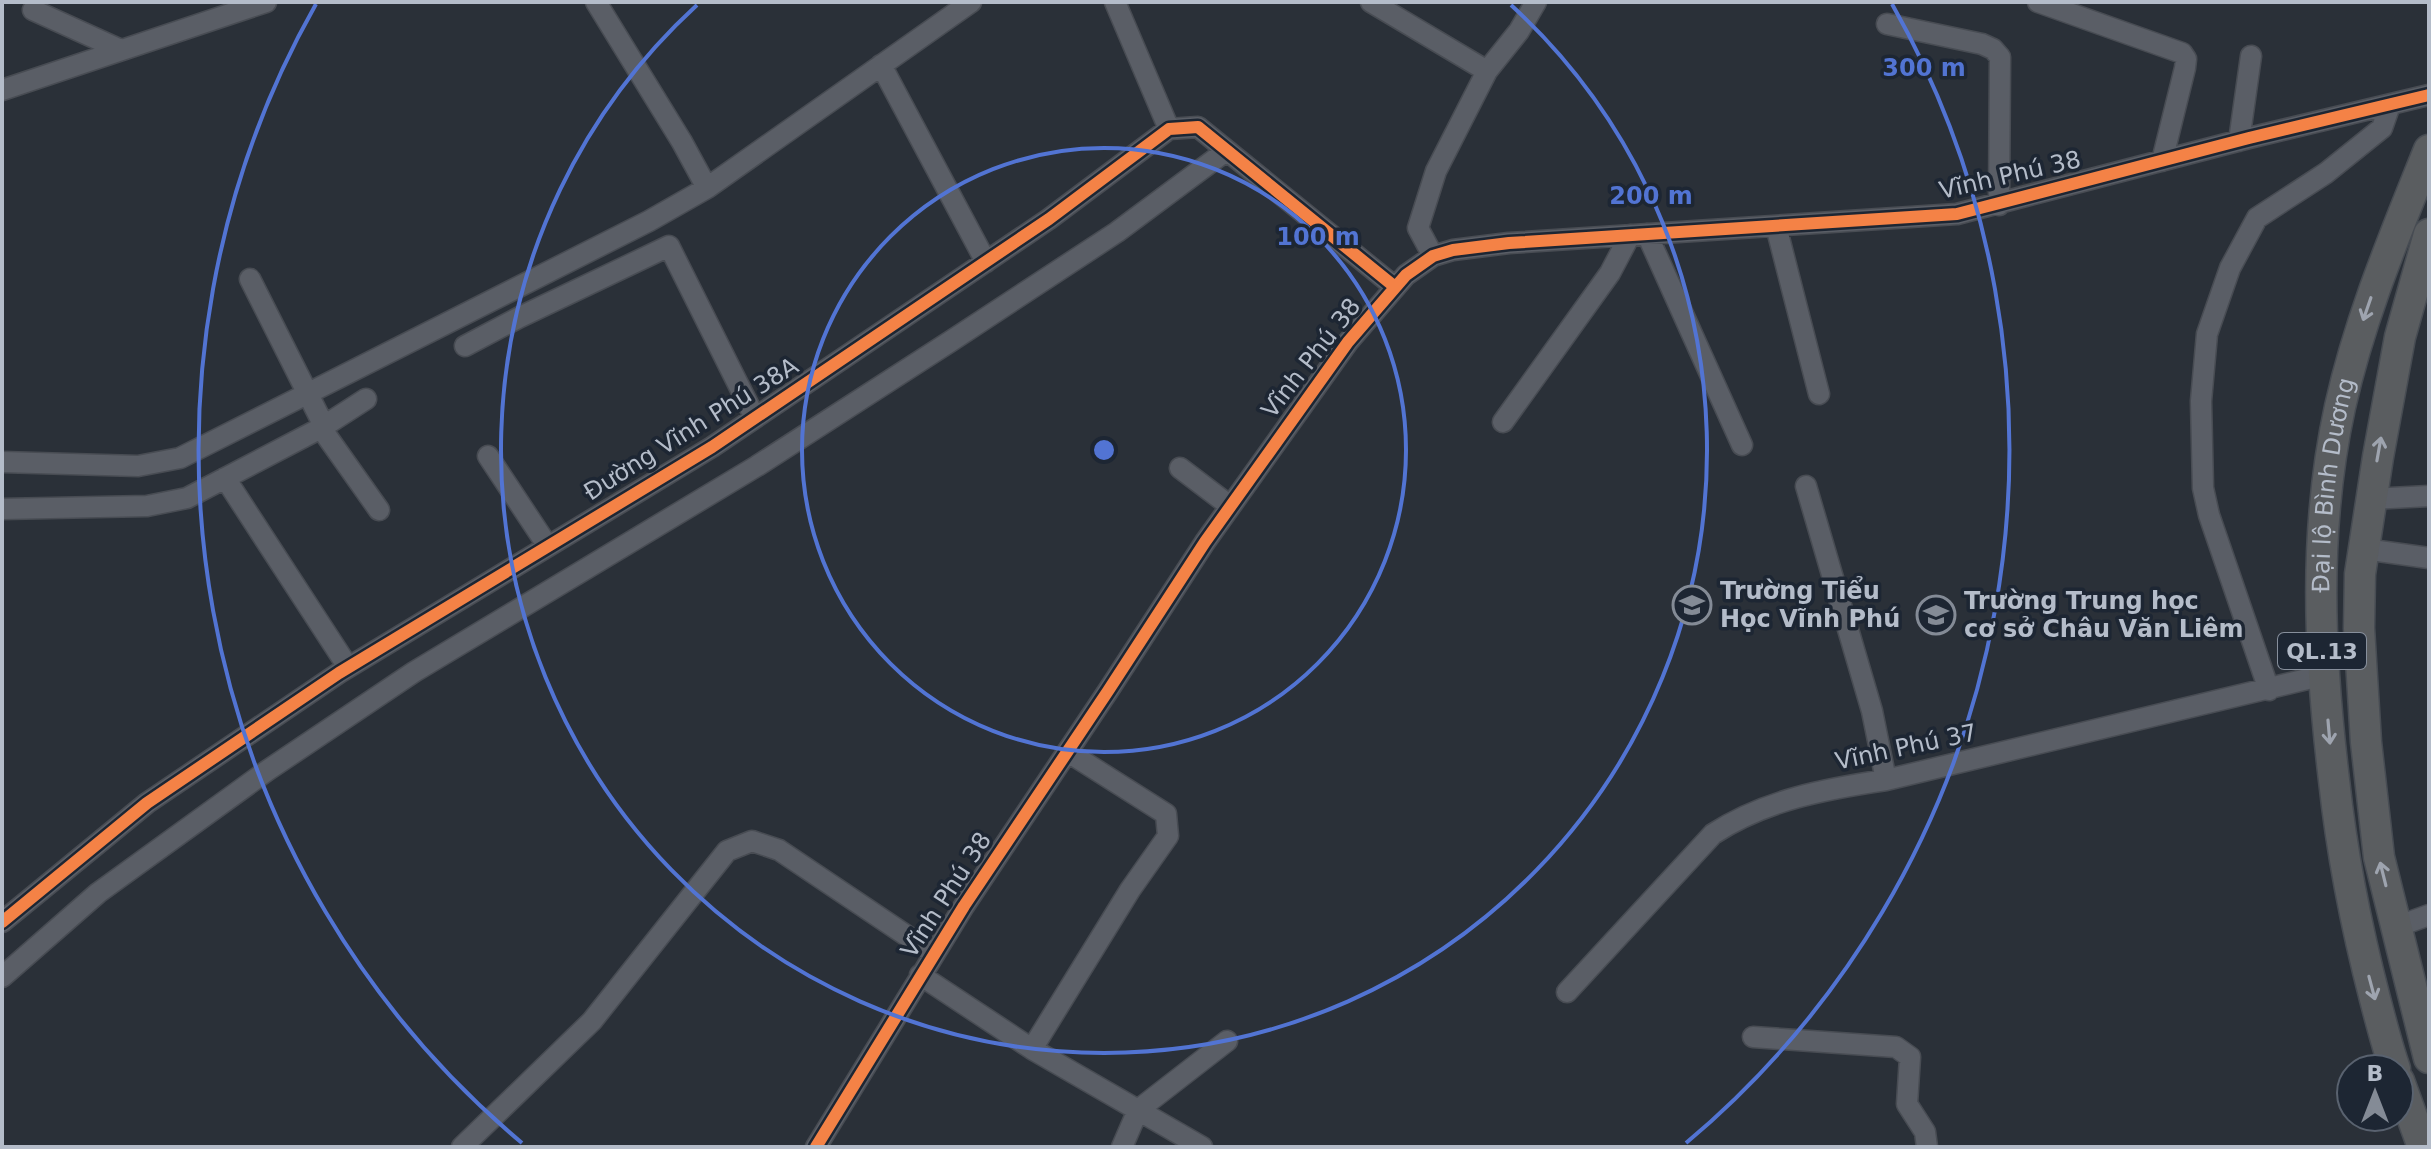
<svg xmlns="http://www.w3.org/2000/svg" width="2431" height="1149" viewBox="0 0 2431 1149" font-family="'DejaVu Sans',sans-serif">
<style>
.lines{fill:none;stroke-linecap:round;stroke-linejoin:round}
.minor-casing{stroke:#484c53;stroke-width:23}
.highway-casing{stroke:#474c53;stroke-width:33}
.minor{stroke:#5a5e66;stroke-width:20}
.highway{stroke:#5a5d60;stroke-width:30}
.cycleway-casing{stroke:#1d2633;stroke-width:17}
.cycleway{stroke:#f48246;stroke-width:12}
.oneway{stroke:#9ea4af}
.ring{fill:none;stroke:#5274d3;stroke-width:4}
.labels{text-anchor:middle;dominant-baseline:central;stroke-width:7;stroke-linejoin:round;paint-order:stroke}
.shield{fill:#1d2633;stroke:#878f9c;stroke-width:2}
.shield-label{font-size:22px;font-weight:bold;fill:#b4bcc9}
.street-label{font-size:24px;fill:#b4bcc9;stroke:#1d2633}
.poi-label{font-size:24px;font-weight:bold;fill:#b4bcc9;stroke:#1d2633;text-anchor:start}
.centre{fill:#5274d3;stroke:#1d2633;stroke-width:4}
.ring-label{font-size:24px;text-anchor:middle;font-weight:bold;fill:#5274d3;stroke:#1d2633;stroke-width:7;stroke-linejoin:round;paint-order:stroke}
</style>
<rect width="100%" height="100%" fill="#2a3038"/>
<g class="lines">
<defs>
<path id="minor" d="M1115,2L1169,129
M1371,2L1487,71L1436,171L1418,228L1433,256
M2038,2L2182,53L2186,59L2185,68L2162,161
M33,10L121,50
M1887,24L1982,44L1993,49L2000,57L1999,205
M881,65L986,262
M1487,71L1519,31L1536,2
M2,90L266,2
M2239,141L2251,56
M707,188L971,2
M1776,226L1819,394
M1647,234L1742,445
M250,279L324,426
M465,346L520,317L669,246L755,418
M1503,422L1610,273L1630,235
M321,428L379,510
M488,456L547,545
M2,462L138,466L180,458L649,221L707,188L682,142L596,2
M1180,468L1230,506
M225,478L348,667
M1806,486L1872,711L1886,780
M2371,499L2429,496
M2,509L147,506L187,498L321,428L366,399
M2364,549L2429,558
M2269,690L2209,515L2203,488L2201,401L2207,334L2230,268L2257,218L2326,173L2382,128L2390,105
M1068,752L1166,814L1168,836L1130,890L1032,1049L1202,1147
M2,922L147,803L339,673L712,447L1049,219L1169,129L1198,127L1395,287
M2396,927L2429,915
M920,975L1032,1049
M2,977L98,893L268,770L414,672L757,466L951,341L1117,232L1226,151
M1567,992L1713,834C1765,800 1825,789 1886,780L2324,675
M1753,1037L1896,1047L1910,1057L1907,1104L1925,1132L1927,1147
M462,1147L592,1021L727,851L752,841L779,850L934,954
M816,1147L964,906L1108,691L1205,542L1348,342L1406,275L1433,256L1453,250L1509,243L1957,214L2249,138L2429,95
M1122,1147L1138,1110L1227,1041"/>
<g id="highway">
<path d="M2429,234L2400,337L2378,457L2360,574L2359,628L2366,742L2379,857L2429,1058"/>
<path id="s1" d="M2395,1069C2387,1046 2381,1022 2375,999C2356,926 2342,855 2334,780C2319,655 2313,530 2340,407C2360,317 2395,235 2429,150"/>
<path d="M2399,1081L2423,1147"/>
</g>
</defs>
<use href="#minor" class="minor-casing"/>
<use href="#highway" class="highway-casing"/>
<use href="#minor" class="minor"/>
<use href="#highway" class="highway"/>
<defs>
<path id="cycleway" d="M2,922L147,803L339,673L712,447L1049,219L1169,129L1198,127L1395,287
M816,1147L964,906L1108,691L1205,542L1348,342L1406,275L1433,256L1453,250L1509,243L1957,214L2249,138L2429,95"/>
</defs>
<use href="#cycleway" class="cycleway-casing"/>
<use href="#cycleway" class="cycleway"/>
</g>
<defs><path id="oneway-shaft" d="M-6 0H5M1.5-3L5.5 0L1.5 3" fill="none" stroke-width="1.6" stroke-linecap="round" stroke-linejoin="round" transform="scale(2)"/></defs>
<g class="oneway">
<use href="#oneway-shaft" transform="translate(2367 309) rotate(109)"/>
<use href="#oneway-shaft" transform="translate(2379 449) rotate(-80)"/>
<use href="#oneway-shaft" transform="translate(2329 732) rotate(85)"/>
<use href="#oneway-shaft" transform="translate(2383 874) rotate(-104)"/>
<use href="#oneway-shaft" transform="translate(2372 988) rotate(75)"/>
</g>
<g class="ring">
<circle cx="1104" cy="450" r="302"/>
<path d="M1511 5A603 603 0 1 1 697 5"/>
<path d="M522 1143A905 905 0 0 1 316 4M1892 4A905 905 0 0 1 1686 1143"/>
</g>
<defs>
<symbol id="school-ring" viewBox="-11 -11 22 22"><circle r="9.5" fill="#1d2633" stroke="#848b96" stroke-width="1.5"/><path d="M0-5L7-2L0 1L-7-2ZM-4 1L0 2.5L4 1V4Q0 6-4 4Z" fill="#848b96"/></symbol>
</defs>
<g fill-rule="evenodd">
<use href="#school-ring" x="1670" y="583" width="44" height="44"/>
<use href="#school-ring" x="1914" y="593" width="44" height="44"/>
</g>
<g class="labels">
<rect class="shield" x="2278" y="633" width="88" height="36" rx="6"/>
<g class="shield-label">
<text x="2322" y="651">QL.13</text>
</g>
<g class="street-label">
<text transform="translate(2010 175) rotate(-13)">Vĩnh Phú 38</text>
<text transform="translate(1311 358) rotate(-52)">Vĩnh Phú 38</text>
<text transform="translate(691 429) rotate(-32)">Đường Vĩnh Phú 38A</text>
<text stroke="none"><textPath href="#s1" startOffset="592">Đại lộ Bình Dương</textPath></text>
<text transform="translate(1906 747) rotate(-12)">Vĩnh Phú 37</text>
<text transform="translate(946 895) rotate(-57)">Vĩnh Phú 38</text>
</g>
<g class="poi-label">
<text x="1720" y="591">Trường Tiểu<tspan x="1720" dy="28">Học Vĩnh Phú</tspan></text>
<text x="1964" y="601">Trường Trung học<tspan x="1964" dy="28">cơ sở Châu Văn Liêm</tspan></text>
</g>
</g>
<circle cx="1104" cy="450" r="12" class="centre"/>
<g class="ring-label">
<text x="1924" y="76">300 m</text>
<text x="1651" y="204">200 m</text>
<text x="1318" y="245">100 m</text>
</g>
<rect width="2431" height="1149" fill="none" stroke="#b4bcc9" stroke-width="8"/>
<g transform="translate(2375 1093)"><circle r="38" fill="#1d2633" stroke="#59626f" stroke-width="2"/>
<path d="M0-6L14 30L0 20L-14 30Z" fill="#848b96"/>
<text y="-12" font-size="22" font-weight="bold" text-anchor="middle" fill="#b4bcc9">B</text>
</g>
</svg>
